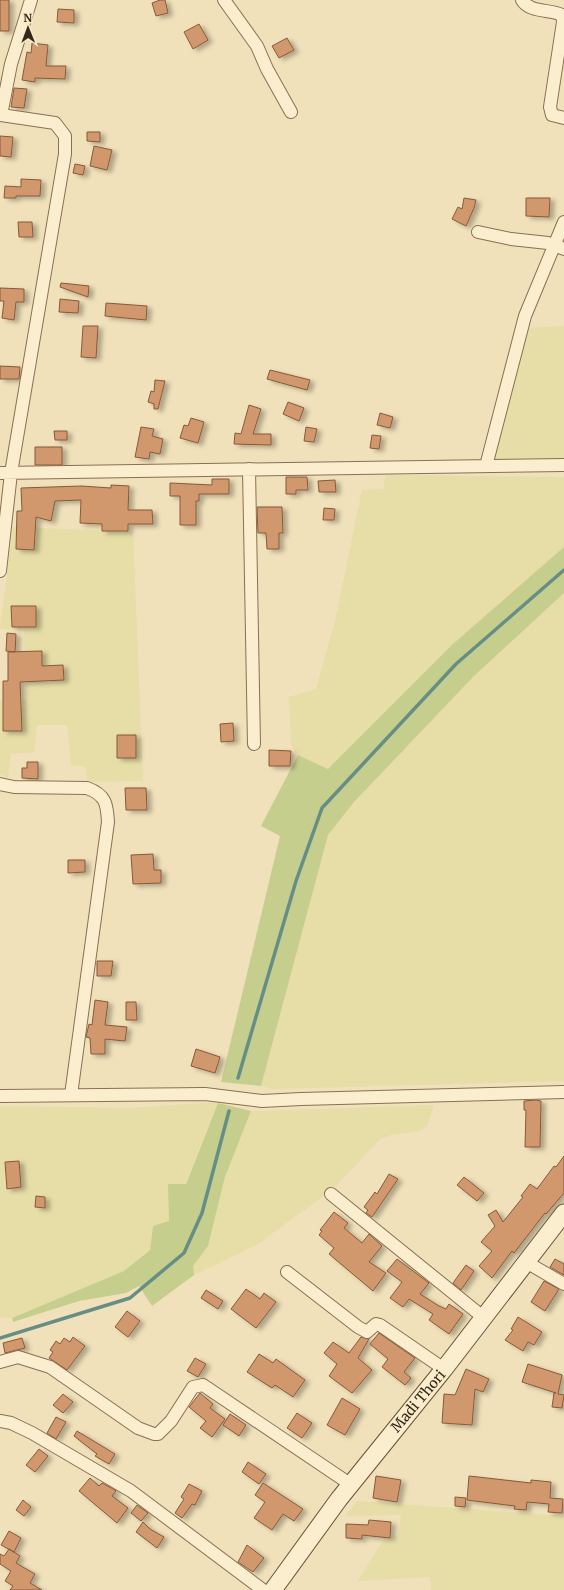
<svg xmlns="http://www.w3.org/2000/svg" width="564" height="1590" viewBox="0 0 564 1590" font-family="Merriweather,serif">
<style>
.farmland{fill:#e6dda7}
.green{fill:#c6ce8e}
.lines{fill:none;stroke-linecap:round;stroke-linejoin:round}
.stream{stroke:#678e85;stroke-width:3.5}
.building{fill:#d1986e;stroke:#885938;filter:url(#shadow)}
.street-casing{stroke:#877054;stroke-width:14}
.secondary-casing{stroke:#695137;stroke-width:19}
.street{stroke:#fbeece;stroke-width:12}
.secondary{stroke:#fbeece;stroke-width:17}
.labels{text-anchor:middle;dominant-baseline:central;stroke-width:3;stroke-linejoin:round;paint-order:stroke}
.street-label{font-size:14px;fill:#35281a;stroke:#f7ebca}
</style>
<defs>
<filter id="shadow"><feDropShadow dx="4.5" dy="2.5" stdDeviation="2" flood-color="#0004"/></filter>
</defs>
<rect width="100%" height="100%" fill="#f0e1ba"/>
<path class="farmland" d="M564,326V460H495L494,450L529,328Z
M386,475L564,477V547L454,643L328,769L298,755L291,746L289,697L316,689L335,621L362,490L383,489Z
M13,527L133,532L143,781L87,782L86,767L71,765L67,725H37L34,752L11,754L8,778L0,774V700H26L24,630L0,629Z
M564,593V1081L273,1089L261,1086L328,835L354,802L474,676Z
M202,1103H218L185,1184H168L169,1222L153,1226L150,1249L124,1271L12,1318H0V1106L131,1108Z
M434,1105L427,1126L419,1131L391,1135L380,1139L333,1189L258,1244L194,1275L193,1266L208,1246L225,1177L251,1111Z
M357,1501L564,1516V1590H431L430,1577L358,1581L384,1539L398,1536L401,1515L345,1516Z"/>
<path class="green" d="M564,547V593L474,676L354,802L328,835L261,1086L221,1082L280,836L261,826L298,755L328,769L454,643Z
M218,1103L251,1111L225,1177L208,1246L193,1266L194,1275L152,1306L139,1286L126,1293L79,1301L13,1322L12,1318L124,1271L150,1250L153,1226L169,1221L168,1184H186Z"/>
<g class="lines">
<path class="stream" d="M238,1078L296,881L322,808L456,664L564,570
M0,1338L130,1298L184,1253L202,1213L229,1111"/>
</g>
<path class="building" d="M0,0H9V31H0Z
M160,0H165L168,13L156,16L152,3Z
M58,9L74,10V23L57,22Z
M199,24L208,40L193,49L184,32Z
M287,38L294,50L279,58L272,46Z
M32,43L48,45L46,66H66L65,79L35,78V82L22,80L27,52L31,53Z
M14,88L27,89L24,108L11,107Z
M87,132H100V142L87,141Z
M0,136L13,137L11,157L0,156Z
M94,146L112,150L107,170L90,166Z
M75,164L85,166L83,175L73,173Z
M21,179L41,180L40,196H16V198H4L5,186L21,187Z
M464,198L476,200L474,208L466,226L452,219L458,207L462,209Z
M526,198H550L549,217L526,216Z
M18,222H32L33,237H19Z
M61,283L89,286L88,297L60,287Z
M0,288L24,289V302H16L14,320L2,318L4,301H0Z
M60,299L79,301L78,313L59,312Z
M106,303L147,306L146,320L105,316Z
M83,326H98L96,358L81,357Z
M0,366L20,367L19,379H0Z
M270,370L310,380L307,390L267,379Z
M155,380L165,381L158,409H154V404L148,402L151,391L154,392Z
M288,402L304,408L299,421L283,414Z
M249,405L261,409L253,434H271V445L234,444L235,433L241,434Z
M380,413L393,417L390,428L377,425Z
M191,418L204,422L198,443L180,438L184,425L188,426Z
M141,427L154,429L152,436L163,439L160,454L150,452L149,459L135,457Z
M306,427L317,429L314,442L304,441Z
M54,431H67V440H55Z
M372,435L381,436L379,449L370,448Z
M35,447H62V465H35Z
M286,477H307L308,490H296V494H286Z
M212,479H229V494H199V501H196V525H180V496H170V483L212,485Z
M335,480L336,492H319L318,481Z
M111,485L129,486L128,510H152L153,524H128V531H102V524L80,523L81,500L55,501L51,521L36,517L34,550L16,549L17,511H22L21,488L81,486L111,488Z
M257,507H282L283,533H279V549H267L266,533H258Z
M324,508L335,509L334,520H323Z
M11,606H36V627H12Z
M7,633L16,634L15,652L6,651Z
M42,651V666L63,665L64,680L20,682L22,731H3V681H8V652Z
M233,723L234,741L221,742L220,724Z
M117,735H136V758H117Z
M269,750L291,751L290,766H269Z
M27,762H38V779L22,778V768H27Z
M125,788H146L147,810H126Z
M153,854L154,870H161V883L133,884L131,855Z
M68,860H85V872L68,873Z
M97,961H113L111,976H97Z
M95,1000L108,1002L105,1025L127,1027L125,1041L105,1039V1054H91L90,1038L86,1037L89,1024L92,1025Z
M126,1002H136L137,1020H126Z
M196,1049L220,1057L215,1073L191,1066Z
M536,1100L541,1101L540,1147H525L526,1110H524V1101Z
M564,1156V1193L546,1214L545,1213L514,1253L512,1251L492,1278L479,1266L492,1251L481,1242L495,1226L488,1215L496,1210L503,1222L523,1197L521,1196L530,1184L537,1189L554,1166L556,1167Z
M19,1161L21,1187L7,1189L5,1162Z
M389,1174L398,1179L372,1217L366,1213L368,1210L364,1207L375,1192L377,1194Z
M464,1177L484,1193L477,1201L457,1185Z
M36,1196L45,1197V1208L35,1207Z
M334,1212L348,1223L344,1228L362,1243L369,1234L382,1246L369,1262L386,1273L373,1291L329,1254L334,1248L319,1235L322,1231L320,1230Z
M397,1259L429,1283L420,1294L439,1306L446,1309L449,1304L463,1314L449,1334L429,1320L433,1314L409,1299L403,1307L390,1298L402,1282L387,1271Z
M555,1259L564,1264V1275L550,1267Z
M466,1265L474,1271L461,1290L453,1283Z
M544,1281L559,1289L545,1311L531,1302Z
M246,1289L260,1299L264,1293L276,1302L256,1328L231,1309Z
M206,1290L223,1301L218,1309L201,1298Z
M127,1311L140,1321L128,1337L115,1327Z
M518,1317L542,1332L534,1345L528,1342L523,1351L505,1340L513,1330L511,1329Z
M379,1333L415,1358L404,1372L411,1378L405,1385L382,1367L388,1359L370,1344Z
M73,1337L85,1346L67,1370L49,1358L53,1352L50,1350L56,1341L60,1344L64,1338L70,1342Z
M361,1337L369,1339L358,1358L372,1370L352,1393L329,1376L337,1364L324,1353L333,1342L349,1353Z
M22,1338L25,1348L5,1353L3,1343Z
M259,1354L273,1363L276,1359L305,1380L293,1397L275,1385L272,1388L247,1372Z
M195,1358L206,1364L198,1377L187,1371Z
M528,1364L562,1375L558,1394L564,1395L562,1408L552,1407L554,1393H556L522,1382Z
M466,1369L489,1379L483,1392L475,1389L472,1425L442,1423L444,1394L455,1395Z
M200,1393L213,1404L210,1408L225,1419L212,1437L200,1428L206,1421L189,1407Z
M63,1394L73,1402L63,1413L53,1405Z
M342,1398L360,1409L345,1435L327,1425Z
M297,1413L312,1423L302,1438L287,1428Z
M230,1414L246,1425L239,1436L223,1425Z
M56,1417L66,1422L56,1439L47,1433Z
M77,1431L115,1454L109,1464L95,1456L97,1454L74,1436Z
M39,1449L48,1456L35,1472L26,1465Z
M248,1462L266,1474L259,1484L242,1472Z
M376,1476L401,1480L397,1502L373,1498Z
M469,1476L531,1483V1480L551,1482L550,1498L563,1499L562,1513L548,1512L549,1504L527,1502L526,1510L514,1509L515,1506L467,1500Z
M90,1478L99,1486L102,1483L115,1490L116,1491L112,1496L128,1508L117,1523L79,1491Z
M263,1483L303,1509L294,1521L283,1514L272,1530L254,1518L265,1502L255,1495Z
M189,1484L202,1491L195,1505L192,1504L182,1518L175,1513L184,1499L181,1497Z
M455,1497L466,1498L465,1507L455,1506Z
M23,1500L31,1507L24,1516L16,1510Z
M137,1505L148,1513L141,1521L131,1513Z
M369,1520L391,1522L390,1538L362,1535V1539L346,1538V1524L368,1525Z
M143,1522L150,1529L164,1537L157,1548L136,1532Z
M9,1531L21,1538L14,1552L1,1545Z
M247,1545L264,1558L253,1572L238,1562Z
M9,1549L20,1556L16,1563L35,1574L30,1583L42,1590H10L13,1586L5,1581L11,1571L0,1564V1554L4,1556Z"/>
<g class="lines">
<defs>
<path id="street" d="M224,0L257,46L267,69L291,112
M522,0C530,13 550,9 562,15L563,22L550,107L552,115L564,118
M478,232L511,239L548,243L564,249
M486,466L525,316L564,222
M249,469L254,744
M0,473L564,465
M0,571L11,473L65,154V136L55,123L1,115L11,64L31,0
M0,784L14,787L87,788C106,795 107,804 108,822L71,1095
M0,1096L205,1094L262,1101L301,1099L564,1092
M331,1194L483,1317
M526,1262L564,1284
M287,1272L358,1327L367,1332L376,1324L380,1325L444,1369
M0,1362L18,1357L50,1367L138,1428L154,1434H158L171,1421L193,1387L203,1385L350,1484
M0,1421L11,1423L32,1433L131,1491L263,1590"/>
<path id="secondary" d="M273,1590L339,1499L444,1369L564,1213"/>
</defs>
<use href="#street" class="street-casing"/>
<use href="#secondary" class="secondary-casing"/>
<use href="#street" class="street"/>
<use href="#secondary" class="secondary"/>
</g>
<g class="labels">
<g class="street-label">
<text transform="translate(418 1401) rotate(-50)">Madi Thori</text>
</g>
</g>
<g transform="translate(28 28) rotate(359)" stroke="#f7ebca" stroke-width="3" paint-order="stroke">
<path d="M0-3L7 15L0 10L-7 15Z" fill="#35281a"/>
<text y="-6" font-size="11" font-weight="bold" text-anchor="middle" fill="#35281a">N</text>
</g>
</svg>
